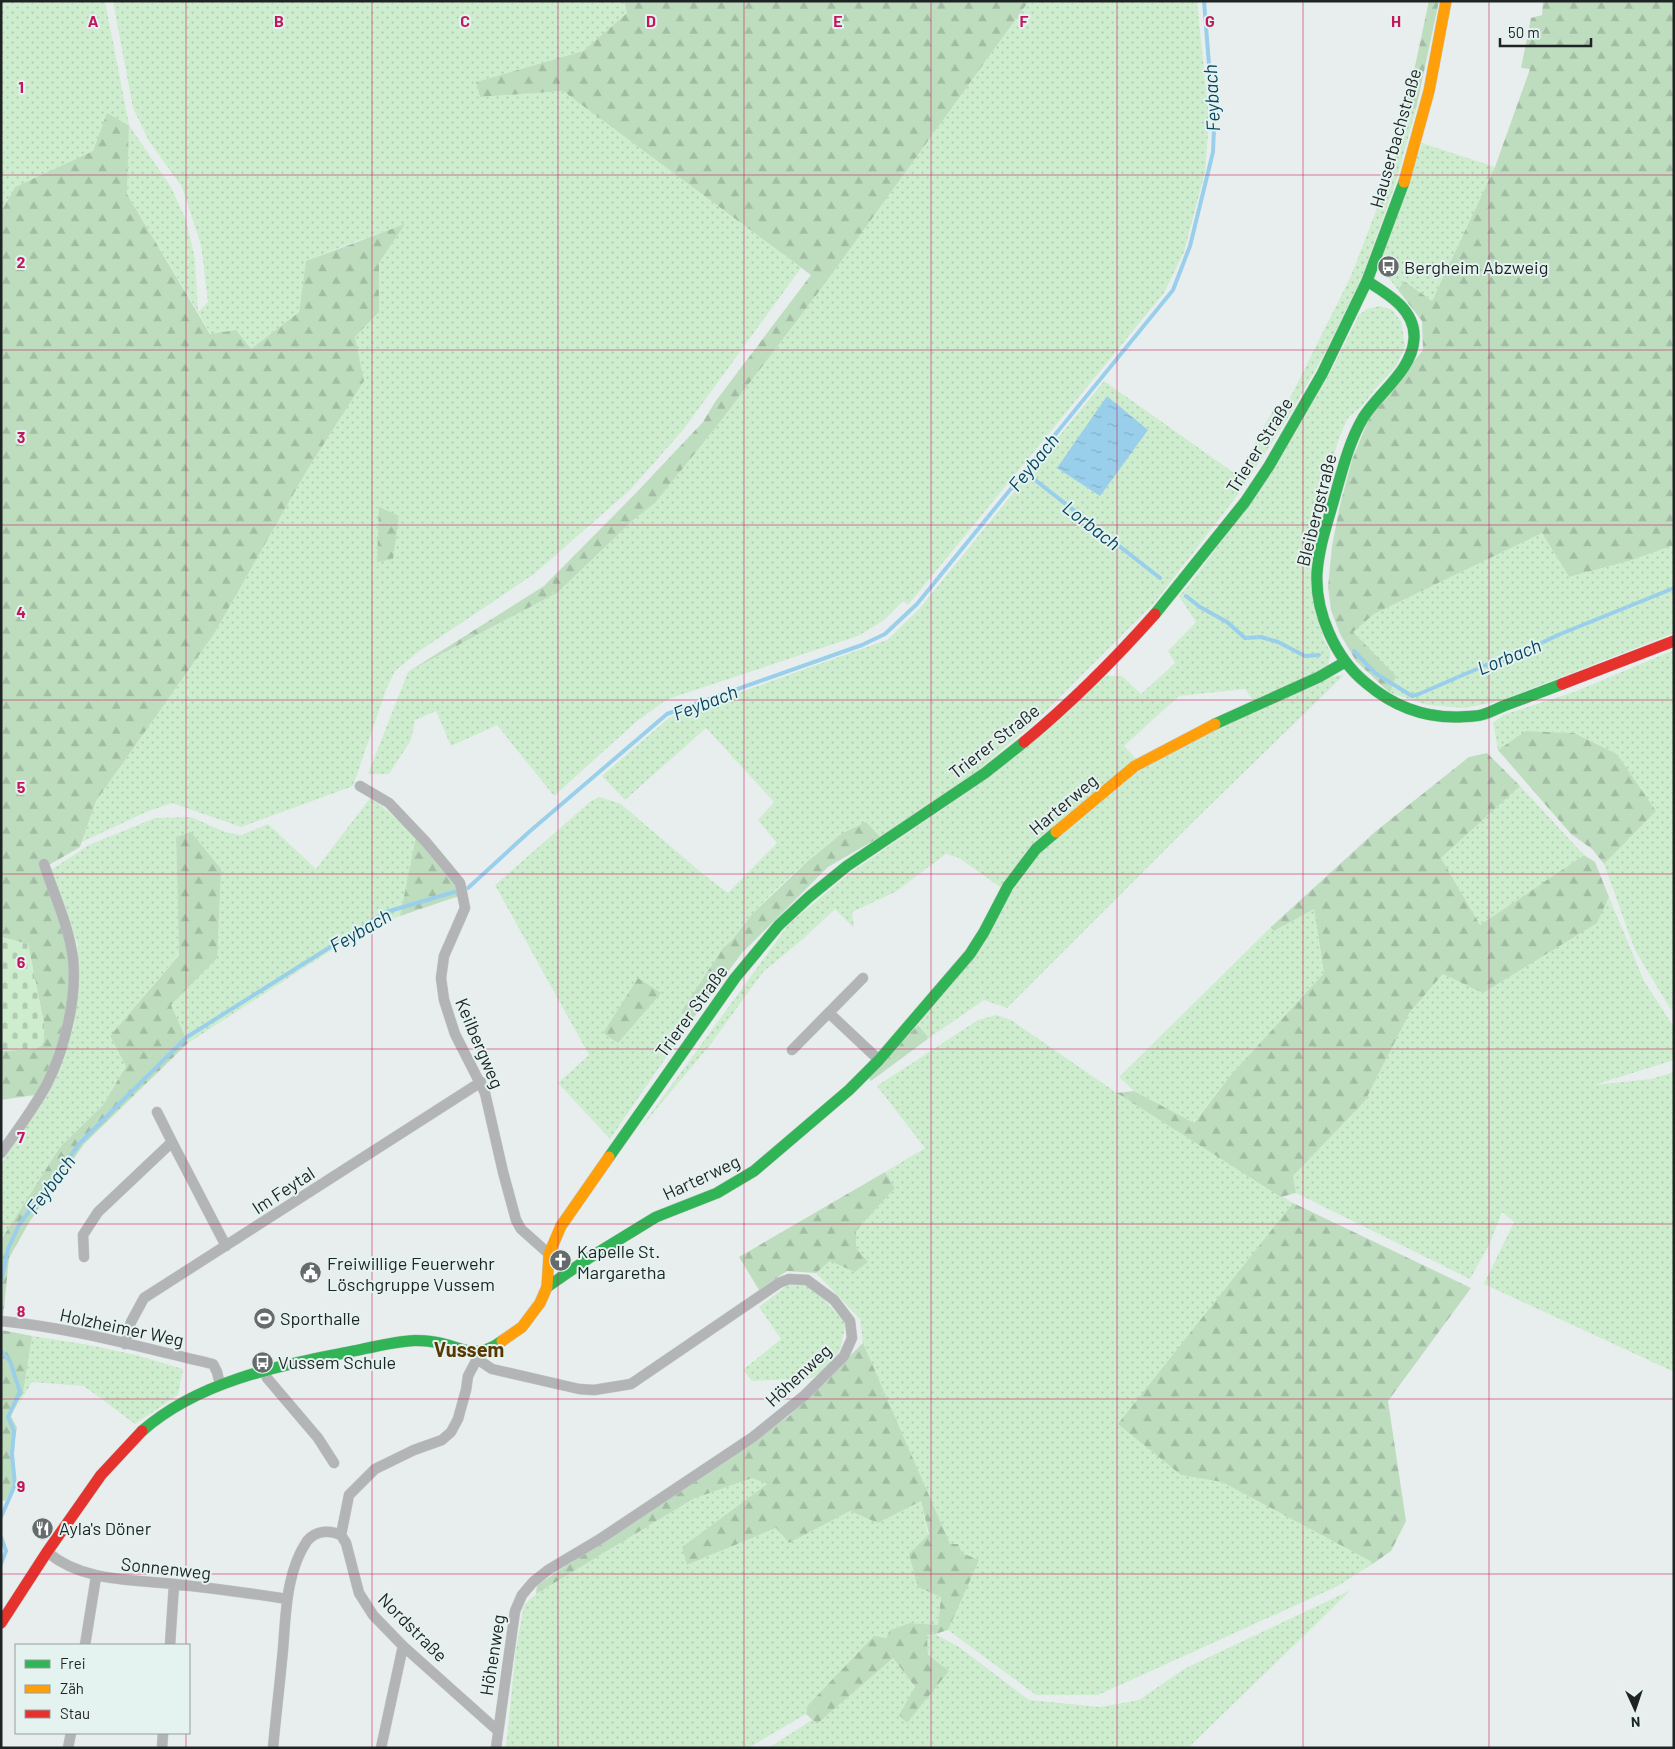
<svg xmlns="http://www.w3.org/2000/svg" width="1675" height="1749" viewBox="0 0 1675 1749" font-family="Barlow,sans-serif">
<style>
.grass{fill:url(#grass-dots);fill-rule:evenodd}
.forest{fill:url(#forest-firs)}
.cemetery{fill:url(#cemetery-stones)}
.water{fill:url(#water-ripples)}
.lines{fill:none;stroke-linecap:round;stroke-linejoin:round}
.stream{stroke:#9acfeb;stroke-width:4}
.street-casing{stroke:#c4c9c9;stroke-width:11}
.fast-casing{stroke:#c4c9c9;stroke-width:12}
.slow-casing{stroke:#c4c9c9;stroke-width:12}
.jam-casing{stroke:#c4c9c9;stroke-width:12}
.street{stroke:#b2b4b5;stroke-width:10}
.fast{stroke:#30b455;stroke-width:11}
.slow{stroke:#ff9f0a;stroke-width:11}
.jam{stroke:#e5322d;stroke-width:11}
.grid{fill:none;stroke:#c2185b;stroke-width:1;stroke-opacity:0.55}
.labels{text-anchor:middle;dominant-baseline:central;stroke-width:4;stroke-linejoin:round;paint-order:stroke}
.street-label{font-size:18px;fill:#1e2323;stroke:#e4f2f0}
.poi-label{font-size:18px;fill:#1e2323;stroke:#e4f2f0;text-anchor:start}
.water-label{font-size:19px;font-style:italic;fill:#074560;stroke:#e4f2f0}
.quarter-label{font-size:20px;font-weight:bold;fill:#583800;stroke:#e4f2f0}
.grid-label{font-size:16px;text-anchor:middle;font-weight:bold;fill:#c2185b;stroke:#e4f2f0;stroke-width:4;stroke-linejoin:round;paint-order:stroke}
</style>
<defs>
<pattern id="grass-dots" width="8" height="8" patternUnits="userSpaceOnUse" patternTransform="scale(1.25)"><rect width="8" height="8" fill="#ceedcf"/><path d="M2 2h.1M6 6h.1" fill="none" stroke="#b0cbb1" stroke-width="1.8" stroke-linecap="round"/></pattern>
<pattern id="forest-firs" width="22" height="20" patternUnits="userSpaceOnUse" patternTransform="scale(1.25)"><rect width="22" height="20" fill="#beddbf"/><path d="M5 1l3.5 6h-7zM16 11l3.5 6h-7z" fill="#a3bda4"/></pattern>
<pattern id="cemetery-stones" width="16" height="16" patternUnits="userSpaceOnUse" patternTransform="scale(1.25)"><rect width="16" height="16" fill="#ceedcf"/><path d="M2 7V4a2 2 0 0 1 4 0v3zM10 15v-3a2 2 0 0 1 4 0v3z" fill="#b0cbb1"/></pattern>
<pattern id="water-ripples" width="26" height="14" patternUnits="userSpaceOnUse" patternTransform="scale(1.25)"><rect width="26" height="14" fill="#9acfeb"/><path d="M2 4q2-2 4 0t4 0M15 11q2-2 4 0t4 0" fill="none" stroke="#84b1c9"/></pattern>
</defs>
<rect width="100%" height="100%" fill="#e8eeee"/>
<path class="grass" d="M1,1H105L129,125L171,187L186,220L195,259L198,312L208,302L201,245L182,187L149,141L133,108L113,1H624L627,13L583,51L476,82L480,97L563,91L801,268L683,430L630,490L534,574L418,652L395,671L386,690L353,786L241,827L172,803L146,812L82,842L96,801L214,634L306,472L364,381L355,337L379,312V263L404,225L351,243L306,261L299,312L251,349L211,334L127,194L129,124L107,114L93,151L15,187L1,212Z
M1029,1H1197L1209,119L1205,172L1184,252L1164,293L908,605L903,601L884,620L858,636L668,699L637,721L554,796L497,725L451,746L436,711L415,720L411,740L389,774H368L408,672L517,614L655,503L720,422L824,285Z
M1406,108L1416,109L1395,185L1360,282L1325,353L1292,411L1240,492L1155,602L1044,713L980,769L880,837L841,834C811,858 780,884 754,912C743,924 736,937 723,948L682,1012L691,1021L610,1139L558,1083L589,1055L495,885L591,801L600,797L621,804L703,874L728,893L777,843L758,820L774,802L706,728L625,800L602,776L670,717L887,640L920,608L1104,381L1237,475L1275,407L1289,400L1351,276L1391,172ZM638,979L660,993L618,1043L603,1033Z
M1422,143L1495,167L1432,301L1404,281L1398,290L1384,272L1383,254Z
M1380,306L1392,310L1401,321L1405,346L1396,367L1375,389L1362,406L1348,418L1339,438L1327,480L1314,538V586L1323,638L1330,651V657L1328,665L1316,674L1253,700L1245,689L1179,696L1124,746L1137,760L1031,847L1000,887L959,858L946,854L895,892L852,912L854,928L835,909L803,939L763,972L710,1045L638,1131L789,924L850,873L988,778L1105,676H1122L1141,694L1175,663L1168,651L1196,622L1179,596L1190,584L1276,466L1332,369L1359,315L1367,309Z
M1542,533L1569,577L1632,560L1674,545V633L1500,701L1464,708L1428,705L1390,693L1352,631L1374,614Z
M1674,650V1008L1671,1010L1635,950L1604,864L1656,811L1617,754L1574,733L1527,731L1498,750L1493,723L1503,715L1574,692Z
M1344,675L1193,822L1007,1008L984,1000L929,1038L918,1025L1039,853L1141,769L1232,720L1331,677Z
M1520,786L1584,855L1480,925L1441,858Z
M371,797L416,836L400,916L369,926L188,1043L171,1005L217,958L176,837L179,954L110,1036L126,1065L103,1105L60,1147L1,1240V1164L51,1084L74,1026L78,945L51,870L89,845L155,818L191,817L225,832L241,835L268,824L316,869Z
M1609,897L1644,981L1674,1027V1060L1594,1085L1651,1079L1674,1072V1372L1484,1284L1514,1222L1502,1212L1490,1243L1470,1279L1296,1193L1293,1176L1365,1101L1410,1012L1443,974L1596,923Z
M1314,909L1324,973L1230,1076L1193,1123L1134,1091L1119,1077L1271,927L1274,931Z
M997,1015L1011,1020L1117,1093L1293,1203L1119,1424L1181,1475L1222,1482L1374,1563L1338,1586L1098,1695H1036L948,1630L978,1560L962,1553L950,1545L863,1343L860,1319L816,1273L830,1261L855,1271L868,1262L856,1248V1231L895,1188L885,1172L925,1148L877,1086L978,1020Z
M790,1283L810,1285L846,1323L840,1350L826,1369L812,1378L752,1381L743,1370L781,1339L759,1307Z
M32,1336L89,1345L136,1355L183,1369L178,1395L135,1424L84,1386L32,1382L17,1407L23,1392L22,1390Z
M752,1478L767,1484L682,1547L688,1565L776,1528L789,1543L850,1511L878,1523L921,1501L941,1597L938,1625L910,1623L890,1630L886,1638L874,1637L808,1705L806,1714L748,1748H506L516,1649L524,1605L536,1594L693,1499Z
M1351,1590L1188,1748H768L812,1720L817,1724L893,1658L915,1688L899,1715L907,1723L928,1655L927,1635L935,1634L959,1647L1029,1700L1100,1707L1139,1700L1184,1669Z"/>
<path class="forest" d="M624,1H1029L824,285L720,422L655,503L631,522L558,592L408,672L544,586L634,495L703,422L715,402L811,275L563,91L480,97L476,82L583,51L627,13Z
M1429,1H1439L1416,109L1406,108Z
M1543,1H1674V545L1632,560L1569,577L1542,533L1374,614L1353,632L1396,676L1390,693L1356,661L1340,634L1331,610L1328,587L1332,546L1340,505L1352,460L1370,416L1423,350L1422,321L1398,290L1404,281L1432,301L1495,167L1530,69L1521,68L1531,18L1542,15Z
M107,113L129,125L127,194L210,334L236,330L251,349L299,312L306,261L405,224L379,263V312L355,337L364,381L306,472L214,634L96,801L80,847L42,869L71,959L68,1001L59,1042L45,1080L35,1095L1,1100V1051L35,1049L44,1044V1024L28,944L1,937V212L15,187L93,151Z
M379,507L399,516L393,559L377,562Z
M1526,731L1574,733L1617,754L1656,811L1604,864L1592,849L1571,834L1498,750Z
M1487,753L1520,786L1441,858L1480,925L1584,855L1595,862L1609,897L1597,923L1483,993L1443,974L1410,1012L1365,1101L1293,1176L1296,1193L1281,1197L1117,1093L1134,1091L1194,1123L1230,1076L1324,973L1314,909L1274,931L1271,927L1376,831L1469,757Z
M866,822L880,837L828,867L742,953L691,1021L681,1012L723,948L732,940L753,913L808,861L841,834Z
M191,832L221,869L217,958L171,1005L188,1043L84,1144L30,1221L9,1258L3,1318L1,1317V1240L60,1147L103,1105L126,1066L110,1036L179,955L176,837Z
M416,836L455,882L459,896L400,916Z
M638,978L661,993L618,1043L603,1033Z
M918,1025L929,1038L871,1081L868,1077Z
M885,1172L895,1188L856,1231V1248L868,1262L855,1272L830,1261L816,1273L787,1271L759,1290L739,1257Z
M1293,1203L1471,1288L1388,1401L1406,1521L1391,1551L1374,1563L1222,1482L1181,1475L1118,1424Z
M1,1330L32,1336L23,1392L11,1416L17,1428L12,1454L15,1485L5,1501L1,1500Z
M863,1343L950,1544H958L962,1553L979,1560L948,1630L935,1634L927,1635L928,1655L949,1671L907,1723L899,1715L915,1687L893,1658L817,1724L806,1714L808,1705L874,1636L886,1638L890,1630L910,1623L938,1625L941,1597L918,1587L909,1554L929,1534L921,1501L878,1523L850,1511L789,1543L776,1528L687,1565L682,1547L767,1484L752,1478L693,1499L536,1594L537,1585L688,1486L789,1416Z"/>
<path class="cemetery" d="M1,937L28,944L44,1024V1044L35,1049L1,1051Z"/>
<path class="water" d="M1107,396L1148,430L1100,496L1057,468Z"/>
<g class="lines">
<path class="stream" d="M1025,472L1160,578
M1186,596L1200,607L1227,622L1245,638L1261,637L1278,642L1305,656L1319,655
M1354,651L1375,673L1412,696L1419,694L1486,665L1510,658L1558,635L1674,588
M1,1282L8,1249L19,1225L80,1143L187,1037L386,912L468,888L529,832L667,714L862,645L885,634L917,604L1173,290L1190,246L1213,152L1214,128L1204,1
M1,1351L10,1361L20,1392L8,1417L14,1431L12,1454L15,1485L1,1517
M1,1537L6,1551L1,1564"/>
<defs>
<path id="street" d="M360,786L389,803L426,842L460,883L465,908L444,956L441,978L444,1000L455,1034L485,1093L503,1172L516,1220L521,1229L549,1254
M829,1013L879,1060
M792,1050L863,978
M157,1112L172,1142
M1,1153C17,1131 34,1108 47,1084C65,1048 77,998 73,959C69,926 54,895 44,864
M84,1257L83,1235L98,1212L172,1142L226,1246
M1,1321C73,1328 143,1348 213,1364L217,1372L220,1384
M125,1344L131,1322L144,1298L481,1082
M477,1352V1359L468,1376L466,1390L458,1419L451,1432L442,1440L414,1450L375,1469L349,1495L341,1535L346,1543L359,1593L373,1615L403,1646L497,1730
M477,1359L492,1369L579,1389L594,1390L631,1384L779,1283L789,1279L807,1280L834,1300L850,1321L852,1338L844,1356L805,1395L753,1437L600,1539L548,1570L533,1582L522,1595L515,1611L496,1748
M265,1370L267,1378L318,1438L334,1463
M47,1552C83,1582 130,1579 174,1584C211,1588 249,1593 287,1599
M85,1645L96,1577
M170,1645L174,1584
M68,1748L71,1733
M162,1748L163,1733
M273,1748C276,1715 280,1682 283,1649C286,1613 286,1572 307,1541C316,1530 330,1530 341,1535
M381,1748L403,1646"/>
<path id="fast" d="M1367,281C1388,294 1416,310 1414,339C1412,371 1379,392 1363,418C1350,440 1343,467 1336,492C1329,518 1319,545 1317,573C1315,612 1335,658 1366,683C1393,706 1423,718 1459,717C1466,716 1474,717 1481,715C1490,713 1498,708 1506,705C1525,698 1544,691 1562,684
M1155,614L1245,502L1269,466L1322,374L1367,281L1404,182
M1215,724L1319,677L1345,662
M609,1157L735,978L779,925L809,897L847,866L985,773L1024,742
M547,1287L589,1258L656,1217L717,1193L754,1171L849,1090L879,1060L970,954L984,932L1008,886L1036,849L1056,832
M142,1431C198,1382 273,1367 344,1353C365,1349 387,1343 408,1341C416,1340 426,1341 434,1342C462,1346 473,1362 502,1341"/>
<path id="slow" d="M1404,182L1429,91L1446,1
M1056,832L1135,766L1215,724
M502,1341L522,1327L540,1303L547,1287L549,1254L561,1226L609,1157"/>
<path id="jam" d="M1562,684L1674,641
M1024,742C1071,703 1115,659 1155,614
M1,1623L47,1552L101,1475L142,1431"/>
</defs>
<use href="#street" class="street-casing"/>
<use href="#fast" class="fast-casing"/>
<use href="#slow" class="slow-casing"/>
<use href="#jam" class="jam-casing"/>
<use href="#street" class="street"/>
<use href="#fast" class="fast"/>
<use href="#slow" class="slow"/>
<use href="#jam" class="jam"/>
</g>
<path class="grid" d="M186,1V1645M372,1V1748M558,1V1748M744,1V1748M931,1V1748M1117,1V1748M1303,1V1748M1489,1V1748M1,175H1674M1,350H1674M1,525H1674M1,700H1674M1,874H1674M1,1049H1674M1,1224H1674M1,1399H1674M1,1574H1674M186,1733V1748"/>
<defs>
<symbol id="bus-disc" viewBox="-11 -11 22 22"><circle r="9.5" fill="#656a6a" stroke="#e4f2f0"/><path d="M-5-6H5V4H4V6H2V4H-2V6H-4V4H-5ZM-3.5-4V0h7V-4ZM-3.5 1.2v1.5H-2V1.2ZM2 1.2v1.5H3.5V1.2Z" fill="#fff"/></symbol>
<symbol id="church-disc" viewBox="-11 -11 22 22"><circle r="9.5" fill="#656a6a" stroke="#e4f2f0"/><path d="M-1.2-6h2.4v3.5h3.3v2.4h-3.3V6h-2.4V-.1h-3.3v-2.4h3.3Z" fill="#fff"/></symbol>
<symbol id="civic-disc" viewBox="-11 -11 22 22"><circle r="9.5" fill="#656a6a" stroke="#e4f2f0"/><path d="M-.6-6.5H3V-4.5H.6V-3L4-1V1h2V6H-6V1h2V-1L-.6-3ZM-1.2 2.5V6h2.4V2.5Z" fill="#fff"/></symbol>
<symbol id="stadium-disc" viewBox="-11 -11 22 22"><circle r="9.5" fill="#656a6a" stroke="#e4f2f0"/><path d="M0-5a6.5 5 0 1 0 0 10a6.5 5 0 1 0 0-10ZM-3.5-1.8h7v3.6h-7Z" fill="#fff"/></symbol>
<symbol id="restaurant-disc" viewBox="-11 -11 22 22"><circle r="9.5" fill="#656a6a" stroke="#e4f2f0"/><path d="M-5-6h1v4h1v-4h1v4h1v-4h1v5L-1.5 .5V6h-2V.5L-5-1ZM5-6V6H3V1.5H1.5Q1.5-4 5-6Z" fill="#fff"/></symbol>
</defs>
<g fill-rule="evenodd">
<use href="#bus-disc" x="1376" y="254" width="25" height="25"/>
<use href="#church-disc" x="548" y="1248" width="25" height="25"/>
<use href="#civic-disc" x="298" y="1260" width="25" height="25"/>
<use href="#stadium-disc" x="252" y="1306" width="25" height="25"/>
<use href="#bus-disc" x="250" y="1350" width="25" height="25"/>
<use href="#restaurant-disc" x="30" y="1516" width="25" height="25"/>
</g>
<g class="labels">
<g class="street-label">
<text transform="translate(1395 138) rotate(-74)">Hauserbachstraße</text>
<text transform="translate(1259 445) rotate(-58)">Trierer Straße</text>
<text transform="translate(1316 510) rotate(-76)">Bleibergstraße</text>
<text transform="translate(994 741) rotate(-38)">Trierer Straße</text>
<text transform="translate(1063 804) rotate(-40)">Harterweg</text>
<text transform="translate(691 1011) rotate(-54)">Trierer Straße</text>
<text transform="translate(480 1043) rotate(67)">Keilbergweg</text>
<text transform="translate(701 1177) rotate(-25)">Harterweg</text>
<text transform="translate(283 1190) rotate(-33)">Im Feytal</text>
<text transform="translate(122 1327) rotate(12)">Holzheimer Weg</text>
<text transform="translate(798 1375) rotate(-43)">Höhenweg</text>
<text transform="translate(166 1568) rotate(6)">Sonnenweg</text>
<text transform="translate(413 1627) rotate(45)">Nordstraße</text>
<text transform="translate(492 1655) rotate(-81)">Höhenweg</text>
</g>
<g class="poi-label">
<text x="1404" y="267">Bergheim Abzweig</text>
<text x="577" y="1251">Kapelle St.<tspan x="577" dy="21">Margaretha</tspan></text>
<text x="327" y="1263">Freiwillige Feuerwehr<tspan x="327" dy="21">Löschgruppe Vussem</tspan></text>
<text x="280" y="1318">Sporthalle</text>
<text x="278" y="1362">Vussem Schule</text>
<text x="59" y="1528">Ayla's Döner</text>
</g>
<g class="water-label">
<text transform="translate(1211 98) rotate(-93)">Feybach</text>
<text transform="translate(1033 462) rotate(-51)">Feybach</text>
<text transform="translate(1092 525) rotate(38)">Lorbach</text>
<text transform="translate(1509 656) rotate(-22)">Lorbach</text>
<text transform="translate(705 702) rotate(-21)">Feybach</text>
<text transform="translate(360 930) rotate(-30)">Feybach</text>
<text transform="translate(50 1184) rotate(-53)">Feybach</text>
</g>
<g class="quarter-label">
<text x="469" y="1349">Vussem</text>
</g>
</g>
<g class="grid-label">
<text x="93" y="27">A</text>
<text x="279" y="27">B</text>
<text x="465" y="27">C</text>
<text x="651" y="27">D</text>
<text x="838" y="27">E</text>
<text x="1024" y="27">F</text>
<text x="1210" y="27">G</text>
<text x="1396" y="27">H</text>
<text x="21" y="93">1</text>
<text x="21" y="268">2</text>
<text x="21" y="443">3</text>
<text x="21" y="618">4</text>
<text x="21" y="793">5</text>
<text x="21" y="968">6</text>
<text x="21" y="1143">7</text>
<text x="21" y="1317">8</text>
<text x="21" y="1492">9</text>
</g>
<rect width="1675" height="1749" fill="none" stroke="#1e2323" stroke-width="5"/>
<rect x="15" y="1644" width="175" height="90" fill="#e4f2f0" stroke="#959f9e"/>
<rect x="25" y="1660" width="25" height="8" fill="#30b455" stroke="#959f9e"/>
<text x="60" y="1669" font-size="15" fill="#1e2323">Frei</text>
<rect x="25" y="1685" width="25" height="8" fill="#ff9f0a" stroke="#959f9e"/>
<text x="60" y="1694" font-size="15" fill="#1e2323">Zäh</text>
<rect x="25" y="1710" width="25" height="8" fill="#e5322d" stroke="#959f9e"/>
<text x="60" y="1719" font-size="15" fill="#1e2323">Stau</text>
<g transform="translate(1635 1709) rotate(177)" stroke="#e4f2f0" stroke-width="4" paint-order="stroke">
<path d="M0-4L9 19L0 12L-9 19Z" fill="#1e2323"/>
<text y="-8" font-size="14" font-weight="bold" text-anchor="middle" fill="#1e2323">N</text>
</g>
<path d="M1500 38v8h91v-8" fill="none" stroke="#1e2323" stroke-width="2.5"/>
<text x="1508" y="38" font-size="15" fill="#1e2323" stroke="#e4f2f0" stroke-width="4" paint-order="stroke">50 m</text>
</svg>
